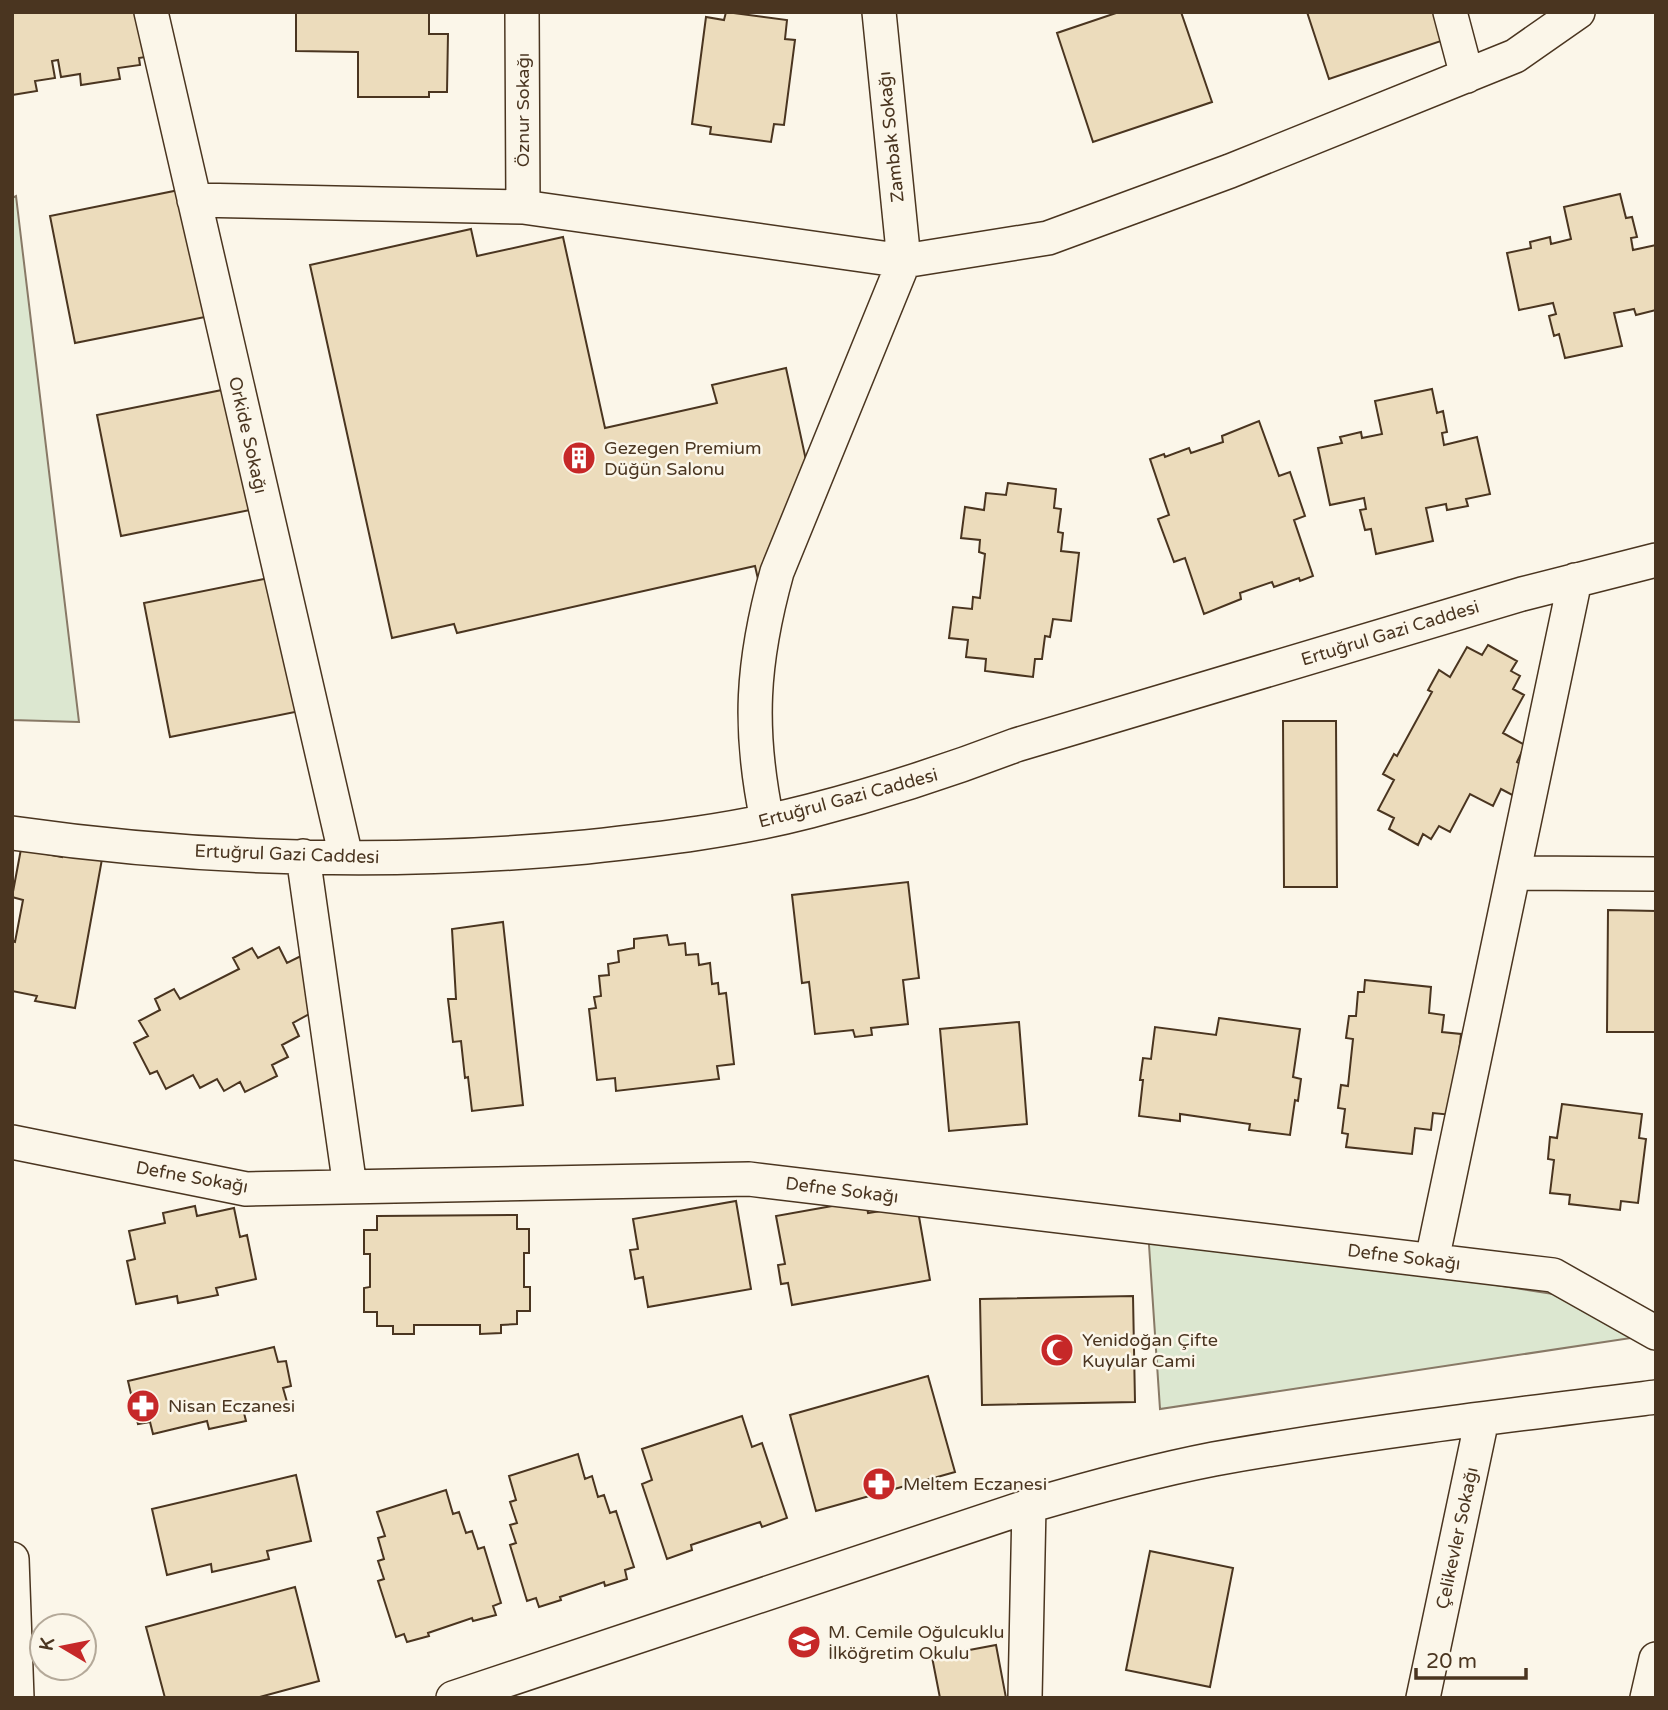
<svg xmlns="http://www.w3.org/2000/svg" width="1668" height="1710" viewBox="0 0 1668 1710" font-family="'Varela Round',sans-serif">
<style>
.green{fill:#dce7d0;stroke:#887966;stroke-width:2}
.building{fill:#ecdcbc;stroke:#4a3520;stroke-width:2}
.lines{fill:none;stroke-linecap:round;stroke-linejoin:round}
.minor-casing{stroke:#4a3520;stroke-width:36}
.minor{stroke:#fbf6e9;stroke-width:33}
.labels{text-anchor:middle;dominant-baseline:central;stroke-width:5;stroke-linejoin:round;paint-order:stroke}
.street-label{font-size:18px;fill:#4a3520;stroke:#fbf6e9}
.poi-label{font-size:18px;fill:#4a3520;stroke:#fbf6e9;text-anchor:start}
</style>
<rect width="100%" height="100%" fill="#fbf6e9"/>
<path class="green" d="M16,196L79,722L12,720V198Z
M1148,1230L1553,1294L1631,1338L1160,1409Z"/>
<path class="building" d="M12,12H145L151,56L139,58L140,65L118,68L120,79L81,85L80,74L61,77L58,60L52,61L55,78L35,81L37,91L12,95Z
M296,12H429V34H448L447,92H429V97H358V52L296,51Z
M726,12L787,20L785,39L795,40L784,125L774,124L771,142L710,134L711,127L692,124L706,17L724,20Z
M1119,12H1181L1212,102L1093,142L1057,33Z
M1307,12H1441L1450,38L1329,79Z
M179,190L205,317L75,343L50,216Z
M1620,194L1626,218L1632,217L1637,237L1631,238L1633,250L1656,245V310L1636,315L1634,309L1614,313L1622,346L1565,358L1559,334L1554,336L1549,316L1556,314L1553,303L1519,310L1507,253L1531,248L1530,242L1550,237L1551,244L1571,239L1564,207Z
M471,229L477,256L563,237L605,428L717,403L712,385L786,368L812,488L758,579L755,566L457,633L454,624L392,638L310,265Z
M227,389L250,510L121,536L97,415Z
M1432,389L1437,413L1443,411L1447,432L1442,433L1444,445L1477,437L1490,494L1466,499L1468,506L1447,510L1446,504L1426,508L1433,541L1376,554L1371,529L1365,530L1360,510L1366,509L1364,498L1330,505L1318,448L1342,443L1340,437L1361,432L1362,438L1382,434L1375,401Z
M1259,421L1279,476L1290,472L1305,516L1294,520L1313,576L1300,581L1299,578L1274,587L1272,582L1240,593L1241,599L1204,614L1185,558L1174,562L1158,519L1169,515L1150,459L1164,454L1165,457L1189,448L1191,453L1223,442L1222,436Z
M1008,483L1056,489L1054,508L1061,509L1058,532L1063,533L1061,551L1079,553L1071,621L1053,619L1050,637L1045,636L1042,659H1035L1033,677L985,671L986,659L966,657L968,640L949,638L953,607L972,609L973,597L980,598L985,554L979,552L980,540L961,538L965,507L984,510L986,493L1006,495Z
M274,577L300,711L170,737L144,603Z
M1488,645L1517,661L1511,671L1520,676L1513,689L1524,695L1503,733L1525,745L1517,762L1531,770L1516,797L1501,789L1493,806L1470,794L1450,832L1439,826L1431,839L1423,834L1418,845L1389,829L1394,818L1378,810L1394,780L1383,774L1394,754L1397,756L1432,692L1428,690L1439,670L1450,677L1467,647L1482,655Z
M1283,721H1336L1337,887H1284Z
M21,849L62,857L63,852L102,859L75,1008L35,1001L37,996L12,991V941L15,942L23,900L12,897Z
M908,882L919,978L903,980L908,1024L871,1028L872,1035L855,1037L853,1030L815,1034L809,982L802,983L792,895Z
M1608,910L1656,911V1032H1607Z
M503,922L523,1105L472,1111L468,1077L465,1078L461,1041L453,1042L448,999H456L452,929Z
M667,935L669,945L685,943L686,955L698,954L699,965L710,963L712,984L718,983L719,994L726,993L734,1064L717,1066L719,1079L616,1091L615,1078L597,1080L589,1009L596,1008L594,997L601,996L599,976L609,975L608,964L619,962L618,951L634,948V939Z
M279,947L287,963L301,956L320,1008L293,1023L299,1036L282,1045L288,1057L272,1065L277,1076L245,1092L240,1082L224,1091L217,1079L200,1088L193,1075L166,1089L157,1071L150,1074L134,1043L148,1036L139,1021L160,1010L155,999L174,989L180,999L239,969L233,958L252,948L258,958Z
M1365,980L1431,987L1429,1013L1444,1015L1442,1032L1461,1034L1452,1115L1433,1113L1431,1130L1415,1128L1412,1154L1346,1147L1348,1134L1342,1133L1345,1109L1338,1108L1341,1085L1348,1086L1353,1039L1346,1038L1349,1016H1356L1358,992H1364Z
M1219,1018L1300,1029L1293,1077L1301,1079L1298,1101L1295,1100L1290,1135L1249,1130L1250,1124L1180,1114V1121L1139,1116L1143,1080H1140L1143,1058L1151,1059L1155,1027L1216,1035Z
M1019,1022L1027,1124L949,1131L940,1029Z
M1562,1104L1642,1114L1639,1138L1646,1139L1638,1203L1621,1201L1620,1210L1569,1204L1570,1195L1550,1193L1554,1160L1548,1159L1550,1137L1557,1138Z
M866,1200L868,1213L917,1205L930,1280L792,1305L788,1283L781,1284L778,1265L785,1264L776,1216Z
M736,1201L751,1289L648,1307L643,1277L635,1279L630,1250L638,1249L633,1219Z
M195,1206L197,1216L234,1208L240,1237L247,1235L256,1279L216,1288L218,1295L178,1303L177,1296L136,1304L127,1261L135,1259L129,1231L165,1223L163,1213Z
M517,1215V1229H529V1253H524V1287H530V1311H517V1324L501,1325V1333L480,1334V1325H414V1334H393V1326H377V1312H364V1288L370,1287V1254H364V1230H377V1216Z
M1133,1296L1135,1402L982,1405L980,1299Z
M274,1347L278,1362L286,1361L291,1386L283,1388L287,1402L244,1413L246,1421L209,1429L207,1421L153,1434L150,1422L138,1424L128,1381Z
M928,1376L955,1472L816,1511L790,1415Z
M742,1416L752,1447L762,1443L787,1518L762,1527L760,1522L691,1545L692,1550L667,1559L642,1484L652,1480L642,1449Z
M578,1454L585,1479L592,1476L598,1497L604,1495L610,1513L616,1511L634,1567L625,1570L627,1579L605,1586L604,1582L560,1597L561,1600L539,1607L536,1598L527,1601L510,1545L516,1543L510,1525L517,1523L510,1502L516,1500L509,1476Z
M296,1475L311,1541L267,1551L269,1559L212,1572L211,1564L167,1575L152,1509Z
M446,1490L453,1514L459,1512L466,1533L472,1531L478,1549L484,1547L501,1603L493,1606L496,1615L473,1621L472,1618L428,1633L429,1636L407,1642L404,1634L396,1637L378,1581L384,1579L378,1561L384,1559L378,1538L385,1536L377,1512Z
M1150,1551L1233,1568L1210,1687L1126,1670Z
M295,1587L319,1681L256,1698H165L146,1627Z
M996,1645L1006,1698H940L932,1657Z"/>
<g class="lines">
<defs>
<path id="minor" d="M151,12L346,857
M522,12L523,207
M1450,12L1467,76
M194,200L523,207L904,261L879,12
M767,820C748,728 752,662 777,572L904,261L1048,238L1230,171L1515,56L1578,12
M12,833C202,860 396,865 586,847C661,839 737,830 810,811C880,793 948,771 1016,745L1522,594L1656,560
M303,856L350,1187
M1514,873L1656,874
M12,1142L246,1189L749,1179L1553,1275L1656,1333
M1432,1260L1575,580
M12,1559L17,1698
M453,1698L1029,1506C1090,1488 1152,1471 1214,1459C1360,1433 1509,1415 1656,1397
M1025,1698L1029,1506
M1423,1698L1482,1419
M1647,1698L1656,1659"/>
</defs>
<use href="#minor" class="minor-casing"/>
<use href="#minor" class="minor"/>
</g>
<defs>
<symbol id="building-disc" viewBox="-11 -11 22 22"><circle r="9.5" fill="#c62828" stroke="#fbf6e9"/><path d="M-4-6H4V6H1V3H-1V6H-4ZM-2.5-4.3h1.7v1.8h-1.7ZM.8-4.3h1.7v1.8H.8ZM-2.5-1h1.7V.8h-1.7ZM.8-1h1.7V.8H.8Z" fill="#fff"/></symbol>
<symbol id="mosque-disc" viewBox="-11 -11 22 22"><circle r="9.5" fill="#c62828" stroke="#fbf6e9"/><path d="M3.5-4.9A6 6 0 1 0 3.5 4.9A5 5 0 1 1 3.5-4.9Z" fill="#fff"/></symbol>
<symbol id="pharmacy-disc" viewBox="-11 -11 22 22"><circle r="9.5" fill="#c62828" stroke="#fbf6e9"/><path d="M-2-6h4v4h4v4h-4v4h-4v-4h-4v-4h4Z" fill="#fff"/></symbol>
<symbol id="school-disc" viewBox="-11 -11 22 22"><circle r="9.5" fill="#c62828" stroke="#fbf6e9"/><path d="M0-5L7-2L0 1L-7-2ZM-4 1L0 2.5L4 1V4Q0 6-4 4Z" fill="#fff"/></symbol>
</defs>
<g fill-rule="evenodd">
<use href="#building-disc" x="560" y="439" width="38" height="38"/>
<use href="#mosque-disc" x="1038" y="1331" width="38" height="38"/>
<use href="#pharmacy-disc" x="124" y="1387" width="38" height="38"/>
<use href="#pharmacy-disc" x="860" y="1465" width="38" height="38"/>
<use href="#school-disc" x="785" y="1623" width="38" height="38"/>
</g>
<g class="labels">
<g class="street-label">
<text transform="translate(523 110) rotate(-90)">Öznur Sokağı</text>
<text transform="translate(891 137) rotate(-96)">Zambak Sokağı</text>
<text transform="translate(248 435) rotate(77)">Orkide Sokağı</text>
<text transform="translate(1390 633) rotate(-17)">Ertuğrul Gazi Caddesi</text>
<text transform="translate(848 798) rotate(-15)">Ertuğrul Gazi Caddesi</text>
<text transform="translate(287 854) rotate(2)">Ertuğrul Gazi Caddesi</text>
<text transform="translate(192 1177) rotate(10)">Defne Sokağı</text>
<text transform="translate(842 1190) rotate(7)">Defne Sokağı</text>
<text transform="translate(1404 1257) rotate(7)">Defne Sokağı</text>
<text transform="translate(1457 1538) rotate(-78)">Çelikevler Sokağı</text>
</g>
<g class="poi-label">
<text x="604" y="448">Gezegen Premium<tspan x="604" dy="21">Düğün Salonu</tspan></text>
<text x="1082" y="1340">Yenidoğan Çifte<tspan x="1082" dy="21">Kuyular Cami</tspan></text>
<text x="168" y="1406">Nisan Eczanesi</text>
<text x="903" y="1484">Meltem Eczanesi</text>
<text x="828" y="1632">M. Cemile Oğulcuklu<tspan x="828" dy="21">İlköğretim Okulu</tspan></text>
</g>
</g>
<rect width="1668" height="1710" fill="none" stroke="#4a3520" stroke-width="28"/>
<g transform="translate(63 1647) rotate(280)"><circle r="33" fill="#fbf6e9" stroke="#b4a999" stroke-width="2"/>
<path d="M0-5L12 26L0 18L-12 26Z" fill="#c62828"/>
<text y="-10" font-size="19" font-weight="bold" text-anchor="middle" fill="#4a3520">K</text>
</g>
<path d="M1416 1668v10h110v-10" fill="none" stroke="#4a3520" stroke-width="3.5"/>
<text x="1426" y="1668" font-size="21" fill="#4a3520" stroke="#fbf6e9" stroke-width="5" paint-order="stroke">20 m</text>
</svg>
